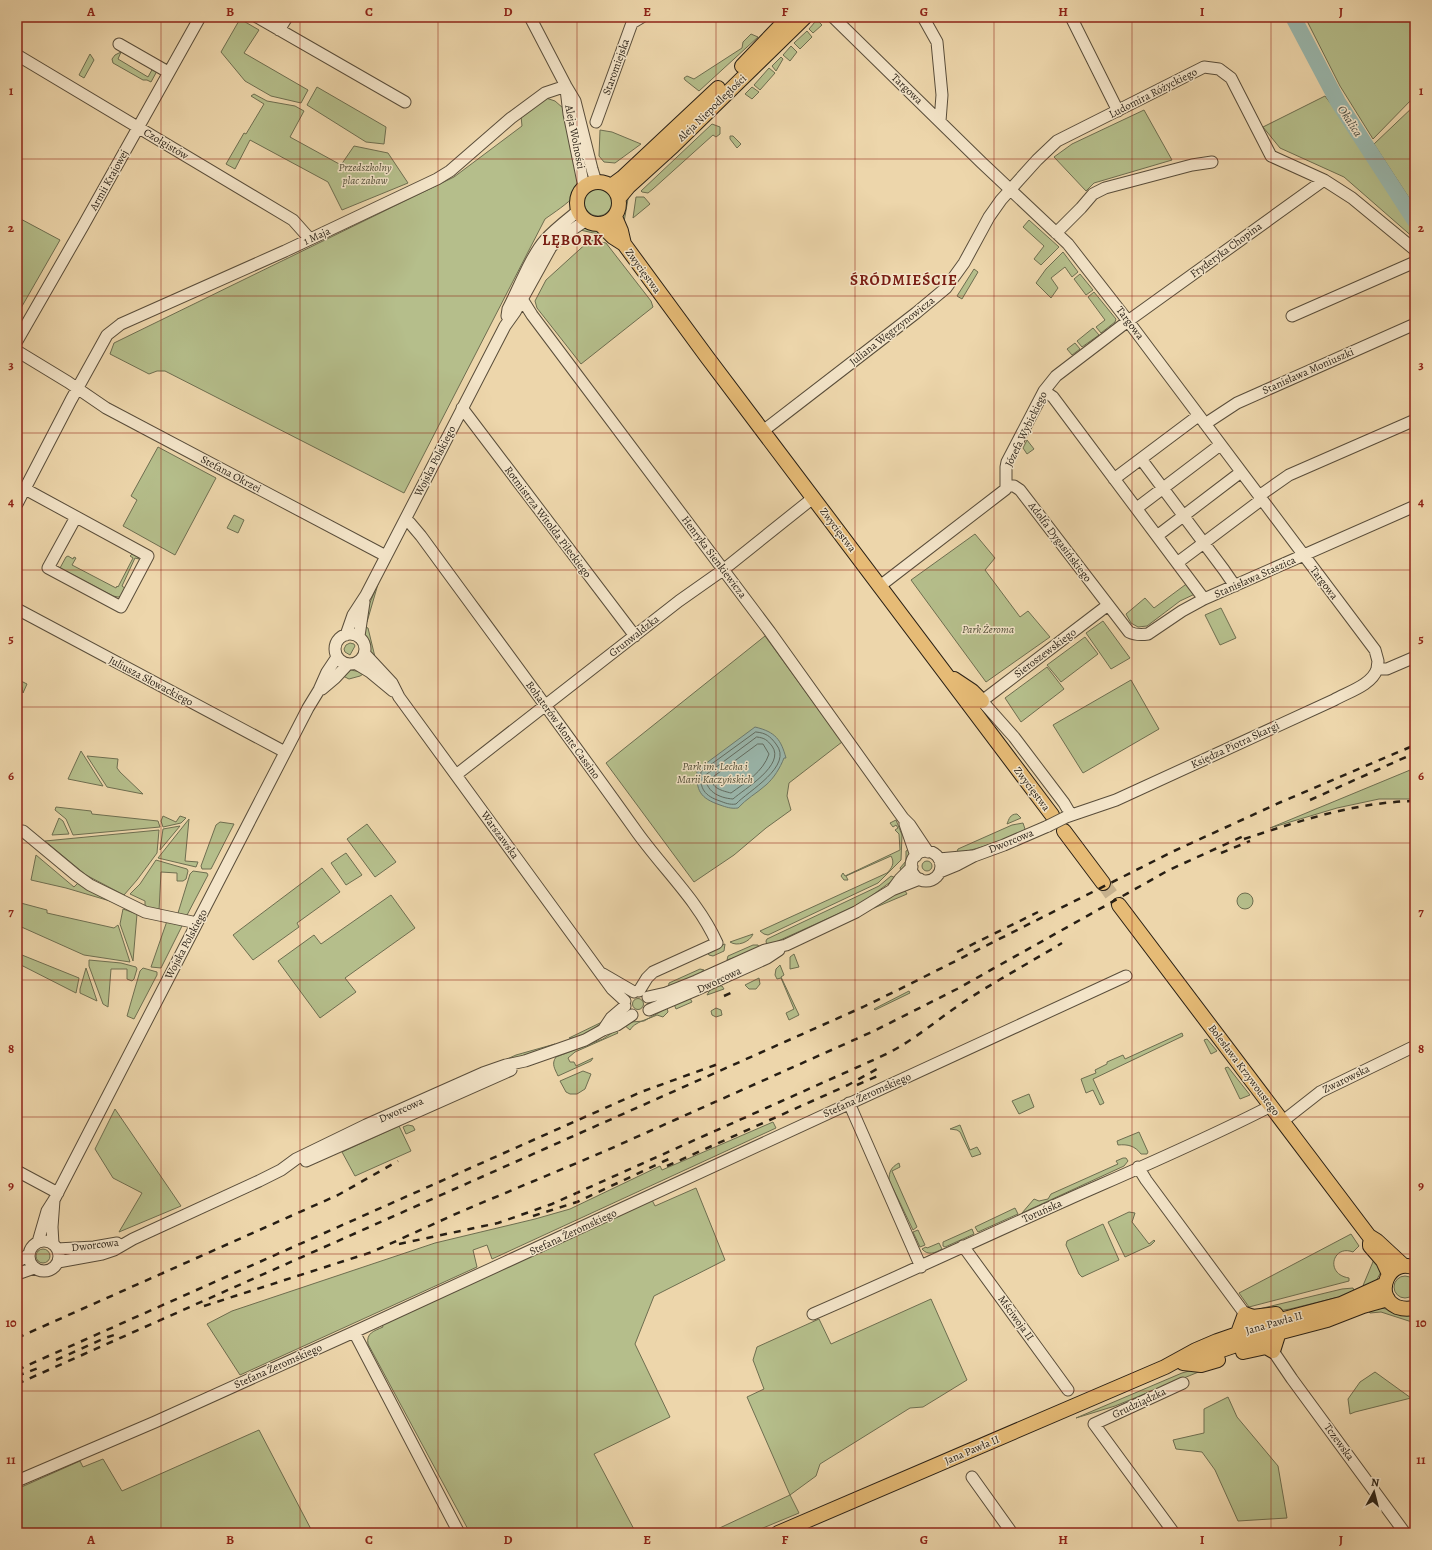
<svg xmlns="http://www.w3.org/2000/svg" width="1432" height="1550" viewBox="0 0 1432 1550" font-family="Alegreya,serif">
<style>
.green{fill:#b5be8b;stroke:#6e6e50}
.water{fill:#9ab8ae;stroke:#6c7b70}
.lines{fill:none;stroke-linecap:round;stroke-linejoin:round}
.shore{stroke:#616c61;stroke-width:1}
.stream{stroke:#6c7b70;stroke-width:2.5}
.river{stroke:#9ab8ae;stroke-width:16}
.major-tunnel{stroke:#c6b18d;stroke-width:14;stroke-dasharray:14 7;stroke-linecap:butt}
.minor-casing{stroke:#594d3a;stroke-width:13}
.major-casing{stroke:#281f14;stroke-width:16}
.minor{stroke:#f3e4c8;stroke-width:11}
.major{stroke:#e6bb76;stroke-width:14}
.rail{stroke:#281f14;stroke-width:2.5;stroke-dasharray:7 7;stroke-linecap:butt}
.minor-bridge-casing{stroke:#594d3a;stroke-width:13;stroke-linecap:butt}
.minor-bridge{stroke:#f3e4c8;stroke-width:11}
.grid{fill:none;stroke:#8f2418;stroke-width:1;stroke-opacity:0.55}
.labels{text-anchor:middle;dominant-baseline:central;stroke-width:3;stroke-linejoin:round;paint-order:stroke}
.street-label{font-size:11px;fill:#281f14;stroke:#f3e4c8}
.park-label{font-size:11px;font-style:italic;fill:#524f38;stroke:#f3e4c8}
.water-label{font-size:12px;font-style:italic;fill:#4a4d42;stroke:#f3e4c8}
.district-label{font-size:15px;font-weight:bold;letter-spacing:1px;fill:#7a1f14;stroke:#f3e4c8}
.neatline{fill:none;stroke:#8f2418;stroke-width:1.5}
.grid-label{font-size:13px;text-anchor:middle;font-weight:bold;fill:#8f2418}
</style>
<rect width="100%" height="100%" fill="#edd6ab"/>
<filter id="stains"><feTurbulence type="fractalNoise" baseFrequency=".005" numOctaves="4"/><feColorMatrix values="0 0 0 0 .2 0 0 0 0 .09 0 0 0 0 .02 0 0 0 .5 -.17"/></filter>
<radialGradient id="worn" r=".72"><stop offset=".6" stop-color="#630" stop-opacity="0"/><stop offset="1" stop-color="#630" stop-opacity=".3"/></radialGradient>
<path class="green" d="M1305,17H1415V96L1373,139L1340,86Z
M240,19L259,30L244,53L308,90L301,103L271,96L245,81L221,52Z
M815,22H819L822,25L813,33L809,29Z
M807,31L812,37L800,49L794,43Z
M751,34L758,37L699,91L685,80L684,78L687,76L694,79L742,48L743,42Z
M791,46L797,52L790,61L783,55Z
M121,52L118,59L148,77L153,68L157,71L151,82L147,80H143L113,63L112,59L115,55Z
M90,54L94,60L84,78L79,75Z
M781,57L783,59L776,71L772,66Z
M769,68L775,73L760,90L754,85Z
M317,87L386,127L384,144L366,142L307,105Z
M752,87L759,92L752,99L745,94Z
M254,94L267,101L295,106L304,111L290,137L341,165L354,146L388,153L408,183L342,210L328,182L250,140L235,169L226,164L244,133L246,134L264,104L251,96Z
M1325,96L1350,129L1415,228V239L1344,177L1280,148L1263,127Z
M546,98L555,101L563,108C568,128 586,179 574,196C570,202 552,214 545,219L404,493L165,371H157L149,374L110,354L114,343L454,177L522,126L521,116Z
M1415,105V207L1374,144Z
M1144,110L1172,160L1094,183L1086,191L1054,157L1072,144Z
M712,124L720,127V134L716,137L713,135L653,189L648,193L642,192L641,191Z
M600,130L612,132L641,144L615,163L604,162L599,156Z
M730,136H733L741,144L737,148L730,139Z
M584 202a14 14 0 1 1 28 0a14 14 0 1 1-28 0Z
M629,193L624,222L620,216L624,199Z
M636,197H644L650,204L633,218Z
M17,217L60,240L17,315Z
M1029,220L1059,247L1041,265L1034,259L1044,246L1023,227Z
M586,227L601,230L607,236L580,230Z
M590,240L606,243L651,301L653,307L581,364L537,308L535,301L546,280Z
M1063,252L1078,272L1072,277L1065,267L1051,278L1058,288L1051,298L1036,283L1046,269Z
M974,269L978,272L962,299L957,296Z
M1080,274L1093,290L1086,295L1074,279Z
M1094,292L1116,319L1115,322L1101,333L1096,327L1105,320L1088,297Z
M1093,328L1099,335L1082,347L1077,341Z
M1075,343L1080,349L1072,355L1067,349Z
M1027,440L1034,449L1027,454L1023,448Z
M158,447L216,478L175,555L123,526L137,500L131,496Z
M234,515L244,520L238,533L227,528Z
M975,534L995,558L985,570L1020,617L1028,611L1050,637L986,682L911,580Z
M132,554L137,556L139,559L135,558L122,586L126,589L123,596L118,597L113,596L60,568L66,557L68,556L73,559L74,557L76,558L72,565L116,588L117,586L118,587L133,558L130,556Z
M1189,582L1197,593L1180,601L1147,626L1138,627L1131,623L1126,614L1145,598L1154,608Z
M378,584L367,622L364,621L368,607Z
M1221,608L1236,638L1220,645L1205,615Z
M1103,621L1130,658L1111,669L1086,633Z
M363,626L368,628L375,657L369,653Z
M765,636L842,742L789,783L787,796L791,810L766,828L734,855L694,882L606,763Z
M1085,637L1098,654L1061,682L1047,665Z
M350,643L354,644L355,646L350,655L345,652L344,649L346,645Z
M1047,667L1064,689L1021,722L1005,698Z
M351,670L365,673L360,676L349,679L341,675Z
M17,679L27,684L23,693L22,687L17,685Z
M1131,680L1159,729L1083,773L1053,725Z
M81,751L103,786L68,779Z
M87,756L118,759L117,768L120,772L143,794L107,787Z
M1415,768V799H1379L1337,808L1270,828Z
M56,807L91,811L92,814L158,821L160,827L73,835L66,819L55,810Z
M1017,814L1021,818L1007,824C1009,819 1010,814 1017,814Z
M163,816L176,822L180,816L186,818L181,823L163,827L161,821Z
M59,818L63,821L69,834L52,835Z
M189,819L185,861L198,862L196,867L158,858Z
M896,820L902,835L901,860L878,883L768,935L764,934L760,931L887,873C892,868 895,863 891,856L846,876L848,880H844L841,876L843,873L845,876L900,850L899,834L895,830L898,828L896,825L893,827L890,823Z
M220,822L234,824L211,869H202L201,866L216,825Z
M1023,823L1025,829C1019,839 969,850 956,854L958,849L1012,825Z
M367,824L396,862L375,877L347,839Z
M180,826L160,850L163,829Z
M159,830L157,853L137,880L124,895L86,875L45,841Z
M911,848L910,862L902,873L900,868L906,861V851Z
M346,853L362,875L346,885L331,863Z
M36,855L74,887L78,883L110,901L66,888L31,880Z
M156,860L187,869L188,871L186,879L183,881H177V873L161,872L159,911L145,909V901L130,894L140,884Z
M922 866a5 5 0 1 1 10 0a5 5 0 1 1-10 0Z
M322,868L340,892L297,923L299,927L253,960L233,935Z
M193,871L207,873L208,875L186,917L179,916L178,913L190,874Z
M891,876L896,878L860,904L767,946L766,941L767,939L879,886Z
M904,889L907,894L874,908L876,905Z
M1237 901a8 8 0 1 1 16 0a8 8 0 1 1-16 0Z
M391,895L415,928L345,978L356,992L320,1018L278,961L314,935L321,944Z
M17,902L47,910V913L114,928L118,925L130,962L84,955L17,925Z
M123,909L137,914L133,961L120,924Z
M167,921L183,924L161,968L151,967Z
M753,934C750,942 737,947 730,942Z
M725,944L724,951L713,956L709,955L706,951Z
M753,945H758L760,949L727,960L728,956Z
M17,953L79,978L76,993L17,963Z
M794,954L799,967L790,969V957Z
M89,960L121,963L136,967L137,969L134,979L132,981L127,979V969H111L108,1007L103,1004L89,966Z
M780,965L784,975L781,977L799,1015L789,1020L786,1013L794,1009L781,978L777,979L775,975L776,969Z
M86,968L97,1001L80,993V989Z
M143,968L157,972V975L134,1019L127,1016L140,971Z
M700,969L704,970L691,980L668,989L669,983Z
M759,978L760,984L756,989H749L745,985Z
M717,985L722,986L724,989L707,995L710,990Z
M909,991L910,993L875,1010L874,1009Z
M690,998L692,1002L676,1009L674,1004Z
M632.5 1004a5.5 5.5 0 1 1 11 0a5.5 5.5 0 1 1-11 0Z
M667,1008L668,1012L663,1017L657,1015C649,1019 634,1022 630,1030L623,1024L631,1022L644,1021Z
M716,1008L721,1010L722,1015L716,1017L712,1015L711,1011Z
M606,1018L607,1019C597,1026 581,1040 569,1038L602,1022Z
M616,1030L618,1033L575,1052L568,1058L570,1062H574L576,1066L593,1058L591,1061L558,1076C555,1069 551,1064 556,1057L603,1039Z
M1182,1033L1183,1036L1093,1079L1104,1103L1100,1105L1093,1090L1086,1093L1081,1079L1096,1073L1095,1070L1107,1064V1062L1123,1055L1125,1059Z
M1207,1039L1217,1051L1211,1054L1204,1040Z
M555,1044L551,1047L496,1064L516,1055Z
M1228,1067L1250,1095L1240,1099L1225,1068Z
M583,1071L591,1074L585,1089L577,1094H570L566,1092L560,1081Z
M1029,1094L1034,1107L1019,1114L1012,1101Z
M115,1109L181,1206L119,1232L142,1193L113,1178L95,1149Z
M773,1122L776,1128L492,1259L487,1245L473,1250L477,1267L240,1375L207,1324L232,1311L435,1243L535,1219L570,1209L660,1166L662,1170Z
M408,1125L413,1126L415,1130L406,1134L403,1127Z
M960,1125L970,1150L977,1147L981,1154L972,1157L960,1132L957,1130L950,1129Z
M399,1126L411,1151L355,1176L342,1152Z
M1139,1132L1148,1152L1147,1154H1141C1135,1146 1128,1144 1118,1145L1117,1141Z
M1123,1158H1126L1128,1161L1124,1166L1022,1213L1034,1199L1039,1201L1048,1199L1051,1194L1118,1164L1116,1161Z
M899,1163L900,1167L892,1171L917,1227L913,1230L889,1180C889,1172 891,1167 899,1163Z
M696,1188L725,1260L654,1296L635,1344L670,1417L594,1454L636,1533H470L368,1344C366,1333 374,1331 383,1327L382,1324L652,1200L655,1206Z
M1015,1208L1018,1214L978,1232L975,1227Z
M1129,1212L1135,1213L1132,1222L1149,1244L1154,1240L1155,1241L1151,1245L1125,1257L1108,1222Z
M1103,1224L1119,1260L1082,1277L1079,1274L1066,1245L1067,1241Z
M972,1229L974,1234L945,1247L943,1246V1242Z
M918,1230L925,1245L920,1247L913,1232Z
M1351,1234L1359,1246L1353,1252C1333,1244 1324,1274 1349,1278V1281L1249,1307L1239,1293Z
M939,1243L942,1249C935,1253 928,1256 922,1249L926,1247L927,1248Z
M36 1256a7 7 0 1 1 14 0a7 7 0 1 1-14 0Z
M1375,1257L1382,1270L1375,1283L1362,1288Z
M1394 1287a11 11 0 1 1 22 0a11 11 0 1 1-22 0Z
M1353,1288L1355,1293L1290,1309L1261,1314L1259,1309L1342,1289Z
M931,1299L967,1380L923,1407L910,1408L820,1464L816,1476L790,1495L799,1513L751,1533H709L790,1495L747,1397L764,1389L753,1360L757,1347L819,1319L831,1344Z
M1382,1308L1404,1314L1415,1318V1323L1381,1312L1370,1313L1367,1310Z
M1210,1365L1201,1371L1115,1406L1076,1418L1182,1373Z
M1375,1372L1411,1398L1355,1412L1350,1414L1348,1399L1360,1382Z
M1228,1397L1237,1417L1278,1466L1287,1518L1238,1521L1215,1470L1202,1452L1176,1449L1173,1440L1204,1433V1409Z
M259,1430L313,1533H17V1489L80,1461L83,1467L103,1459L122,1491Z"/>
<path class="water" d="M755,727C776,732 781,740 786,758H784C780,768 774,778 766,785C757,793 746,799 738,808C731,809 726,807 720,805C700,798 696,791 697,770Z"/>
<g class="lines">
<path class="shore" d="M756,732C766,733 770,736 776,744C794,766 748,791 736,804C730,805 725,803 720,801C705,796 699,789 701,772Z
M757,737C765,738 767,740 772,746C786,765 744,789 733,799C719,798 704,791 706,775Z
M758,744H763L769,754C763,772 746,782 731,793C723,791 710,788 712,778Z"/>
<path class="stream" d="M1413,218H1415"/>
<path class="river" d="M1293,17L1338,102L1415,221"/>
<path class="major-tunnel" d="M1103,883L1119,905"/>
<defs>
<path id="minor" d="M257,17L405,102
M530,17L566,86L575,101L592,169L596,182
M833,17L981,162L1068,244L1128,321L1375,650L1378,661L1377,669
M923,17L937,42L942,95L940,121
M1071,17L1118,111
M279,30L287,17
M119,44L168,72
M17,55L293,220L309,238
M566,89L569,114L584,187
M596,122L632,23L642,17
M1056,233L1081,208L1093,194L1105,188L1192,165L1212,162
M522,299L532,315L574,371L770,632L903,818L910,825L928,852
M507,316L508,309C519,288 531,256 545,240C555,229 567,220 578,211
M1292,316L1415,262
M17,341L83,226L200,17
M17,351L68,382L106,408L386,556
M1044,391L1053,397L1204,599
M462,408L635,636
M1205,424L1237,403L1415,324
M763,431L916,313L946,288L964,263L989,217L1001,200L1037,160L1057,141L1204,67L1219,69L1231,78L1271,156L1324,180L1352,198L1415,250
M1141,459L1224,570L1235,586
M1114,479L1198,416
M1007,486H1014L1020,490L1129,632C1135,635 1141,635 1148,634L1182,611L1204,599L1415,506
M25,489L148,556L121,607L48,568L76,517
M1259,496L1289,475L1415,420
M17,504L71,400L107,335L121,324L285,251L437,179L450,171L511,118L545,93L566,86
M1137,508L1220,445
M405,520L410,523L421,536C492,633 564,730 634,828C661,867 698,900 717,943L653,972L647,978L639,991
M1157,536L1241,472
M1177,563L1261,500
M880,586L1006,489V467L1007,462L1044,391L1056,376L1128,321L1324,180
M17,609L285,752
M335 649a15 15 0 1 1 30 0a15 15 0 1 1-30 0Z
M346,635L353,615L366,595L396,537L505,326L515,312L551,247L563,236L585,221
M359,636L364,602
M365,654L392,683L399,697L612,989L625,1001
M355,663L370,672L393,691
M322,689L335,678L348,664
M456,775L679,601L723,570L813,498
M1071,815L1064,803L1014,737L982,701L1108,605
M1066,817L1116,800L1334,700C1348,692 1372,685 1377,669H1387L1415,657
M905,824L916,856
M23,831L76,875L90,885L145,912L197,923
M911 866a15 15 0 1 1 30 0a15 15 0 1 1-30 0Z
M939,859L972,856
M940,872L957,865L974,856L1004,845L1048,826
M892,890L900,879L912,867
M603,974L634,992
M648,997L666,993L696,981L765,950L786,945L856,912L892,890L920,879
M649,1010L696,990L767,958L779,950
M603,1030L611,1018L625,1006
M849,1103L921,1267
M1283,1121L1320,1092L1415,1046
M306,1161L511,1070
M1138,1167L1146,1180L1245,1314
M17,1171L58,1193
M29 1256a15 15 0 1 1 30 0a15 15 0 1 1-30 0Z
M38,1242L47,1211L54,1200L308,708L319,690L327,672L337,657
M53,1244L52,1227L54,1200
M963,1246L1068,1390
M57,1249L94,1247L117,1243
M17,1262L28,1255
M58,1262L102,1254L114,1250L133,1239L259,1181L281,1170L296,1159L366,1125L483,1073L506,1065L525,1061L585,1040L603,1030L617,1025L632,1015
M17,1274L34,1268
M813,1314C896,1278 979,1239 1062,1202C1132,1171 1203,1141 1271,1106
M354,1332L459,1533
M1273,1351L1292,1379L1405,1533
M972,1477L1012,1533
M17,1481L155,1422L354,1332L1126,976
M1174,1533L1094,1424L1183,1383"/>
<path id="major" d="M742,66L789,17
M577 203a21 21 0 1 1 42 0a21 21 0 1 1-42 0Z
M611,186L622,178L718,88
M619,198L629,186L673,146L805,17
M615,217L621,231L624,244
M601,225L613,237L624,244L707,357L1052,815
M954,679L972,691L982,701
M1064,831L1103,883
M1119,905L1369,1236L1377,1241L1404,1266
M1370,1243V1246L1383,1261L1389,1274
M1415,1268C1389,1256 1372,1296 1397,1307C1403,1309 1409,1310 1415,1307
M1238,1333L1245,1314L1253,1317L1276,1314
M1243,1352L1266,1347L1273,1351L1279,1332
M1204,1356L1251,1340L1327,1320L1363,1306L1388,1299
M1183,1363L1201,1365L1218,1360
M778,1533L1165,1367L1196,1350L1217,1341L1269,1323L1341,1304L1385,1284"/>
</defs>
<use href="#minor" class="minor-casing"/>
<use href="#major" class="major-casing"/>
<use href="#minor" class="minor"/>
<use href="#major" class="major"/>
<path class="rail" d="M1310,800L1415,753
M1244,839C1300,821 1355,802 1415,801
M1221,853L1250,841
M957,952L1038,912
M724,996L733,992
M857,1085L880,1075
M667,1166L848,1085L877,1069
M533,1216L577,1202L671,1158
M399,1244L498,1223L552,1204L880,1057C911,1043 934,1022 962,1003C994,982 1029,963 1062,943
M204,1306L372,1252L460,1212L603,1152L874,1031L957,989L1169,870L1248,834
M17,1338L338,1195L398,1161
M56,1360L105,1338L120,1333
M17,1370L641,1092L718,1064
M17,1376L41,1367
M17,1384L863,1007L898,990L1174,851L1281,802L1415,745"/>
<defs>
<path id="minor-bridge" d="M1048,826L1066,817"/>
</defs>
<use href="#minor-bridge" class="minor-bridge-casing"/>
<use href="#minor-bridge" class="minor-bridge"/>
</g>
<path class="grid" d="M161,17V1533M300,17V1533M438,17V1533M577,17V1533M716,17V1533M855,17V1533M994,17V1533M1132,17V1533M1271,17V1533M17,159H1415M17,296H1415M17,433H1415M17,570H1415M17,707H1415M17,843H1415M17,980H1415M17,1117H1415M17,1254H1415M17,1391H1415"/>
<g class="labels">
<g class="street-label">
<text transform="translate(616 67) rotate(-70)">Staromiejska</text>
<text transform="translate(907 89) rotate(44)">Targowa</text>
<text transform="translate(1153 93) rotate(-27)">Ludomira Różyckiego</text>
<text transform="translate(712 108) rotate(-44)">Aleja Niepodległości</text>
<text transform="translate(575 137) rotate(79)">Aleja Wolności</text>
<text transform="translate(166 144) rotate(31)">Czołgistów</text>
<text transform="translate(109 180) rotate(-61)">Armii Krajowej</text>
<text transform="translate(317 236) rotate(-24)">1 Maja</text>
<text transform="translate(1226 250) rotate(-36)">Fryderyka Chopina</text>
<text transform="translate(643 271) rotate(54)">Zwycięstwa</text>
<text transform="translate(1130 323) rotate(53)">Targowa</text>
<text transform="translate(892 331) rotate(-38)">Juliana Węgrzynowicza</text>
<text transform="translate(1308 371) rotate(-24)">Stanisława Moniuszki</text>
<text transform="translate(1026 429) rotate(-64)">Józefa Wybickiego</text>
<text transform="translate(435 461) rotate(-63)">Wojska Polskiego</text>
<text transform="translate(231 474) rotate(28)">Stefana Okrzei</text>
<text transform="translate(548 522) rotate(53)">Rotmistrza Witolda Pileckiego</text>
<text transform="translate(838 530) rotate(53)">Zwycięstwa</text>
<text transform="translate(1060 542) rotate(53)">Adolfa Dygasińskiego</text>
<text transform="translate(714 557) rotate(53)">Henryka Sienkiewicza</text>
<text transform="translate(1255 577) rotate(-24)">Stanisława Staszica</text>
<text transform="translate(1324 583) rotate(53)">Targowa</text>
<text transform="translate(634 636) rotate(-38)">Grunwaldzka</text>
<text transform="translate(1045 653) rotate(-37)">Sieroszewskiego</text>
<text transform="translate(151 681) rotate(28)">Juliusza Słowackiego</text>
<text transform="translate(563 730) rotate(54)">Bohaterów Monte Cassino</text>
<text transform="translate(1235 745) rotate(-25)">Księdza Piotra Skargi</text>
<text transform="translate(1032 789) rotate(53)">Zwycięstwa</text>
<text transform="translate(500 835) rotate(54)">Warszawska</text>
<text transform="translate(1011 841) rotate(-22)">Dworcowa</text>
<text transform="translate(186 944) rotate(-62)">Wojska Polskiego</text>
<text transform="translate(719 980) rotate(-25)">Dworcowa</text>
<text transform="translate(1244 1070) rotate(53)">Bolesława Krzywoustego</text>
<text transform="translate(1346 1079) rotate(-26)">Zwarowska</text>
<text transform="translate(867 1095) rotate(-24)">Stefana Żeromskiego</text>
<text transform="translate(401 1110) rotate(-24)">Dworcowa</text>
<text transform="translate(1042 1211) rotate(-24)">Toruńska</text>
<text transform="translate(573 1232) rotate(-25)">Stefana Żeromskiego</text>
<text transform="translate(95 1245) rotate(-7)">Dworcowa</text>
<text transform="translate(1016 1318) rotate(54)">Mściwoja II</text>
<text transform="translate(1274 1323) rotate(-16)">Jana Pawła II</text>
<text transform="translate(278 1366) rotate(-24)">Stefana Żeromskiego</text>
<text transform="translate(1139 1403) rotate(-25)">Grudziądzka</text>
<text transform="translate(1339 1442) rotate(54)">Tczewska</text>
<text transform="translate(972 1450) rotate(-23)">Jana Pawła II</text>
</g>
<g class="park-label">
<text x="365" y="167">Przedszkolny<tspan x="365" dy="13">plac zabaw</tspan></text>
<text x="988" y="629">Park Żeroma</text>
<text x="715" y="766">Park im. Lecha i<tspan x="715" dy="13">Marii Kaczyńskich</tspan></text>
</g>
<g class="water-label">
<text transform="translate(1350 121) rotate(57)">Okalica</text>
</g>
<g class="district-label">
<text x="573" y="240">LĘBORK</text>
<text x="904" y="280">ŚRÓDMIEŚCIE</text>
</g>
</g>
<rect width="1432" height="1550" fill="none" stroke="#edd6ab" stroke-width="44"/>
<g transform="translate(1374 1492) rotate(7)" stroke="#f3e4c8" stroke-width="3" paint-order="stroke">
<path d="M0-3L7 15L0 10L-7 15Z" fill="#281f14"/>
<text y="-6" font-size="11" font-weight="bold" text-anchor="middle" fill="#281f14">N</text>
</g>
<rect x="22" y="22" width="1388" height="1506" class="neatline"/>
<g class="grid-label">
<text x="91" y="16">A</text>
<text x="230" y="16">B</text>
<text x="369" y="16">C</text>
<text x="508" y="16">D</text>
<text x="647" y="16">E</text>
<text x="785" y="16">F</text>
<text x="924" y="16">G</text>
<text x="1063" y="16">H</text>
<text x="1202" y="16">I</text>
<text x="1341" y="16">J</text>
<text x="11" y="95">1</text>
<text x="1421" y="95">1</text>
<text x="11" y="232">2</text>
<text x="1421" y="232">2</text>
<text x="11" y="369">3</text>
<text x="1421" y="369">3</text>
<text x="11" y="506">4</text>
<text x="1421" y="506">4</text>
<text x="11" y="643">5</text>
<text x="1421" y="643">5</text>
<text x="11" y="780">6</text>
<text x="1421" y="780">6</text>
<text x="11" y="916">7</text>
<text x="1421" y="916">7</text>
<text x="11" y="1053">8</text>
<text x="1421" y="1053">8</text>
<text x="11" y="1190">9</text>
<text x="1421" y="1190">9</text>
<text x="11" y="1327">10</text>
<text x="1421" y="1327">10</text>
<text x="11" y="1464">11</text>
<text x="1421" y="1464">11</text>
<text x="91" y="1544">A</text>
<text x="230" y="1544">B</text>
<text x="369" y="1544">C</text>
<text x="508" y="1544">D</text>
<text x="647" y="1544">E</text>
<text x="785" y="1544">F</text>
<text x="924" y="1544">G</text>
<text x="1063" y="1544">H</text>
<text x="1202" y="1544">I</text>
<text x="1341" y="1544">J</text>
</g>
<rect width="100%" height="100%" filter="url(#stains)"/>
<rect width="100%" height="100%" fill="url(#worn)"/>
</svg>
